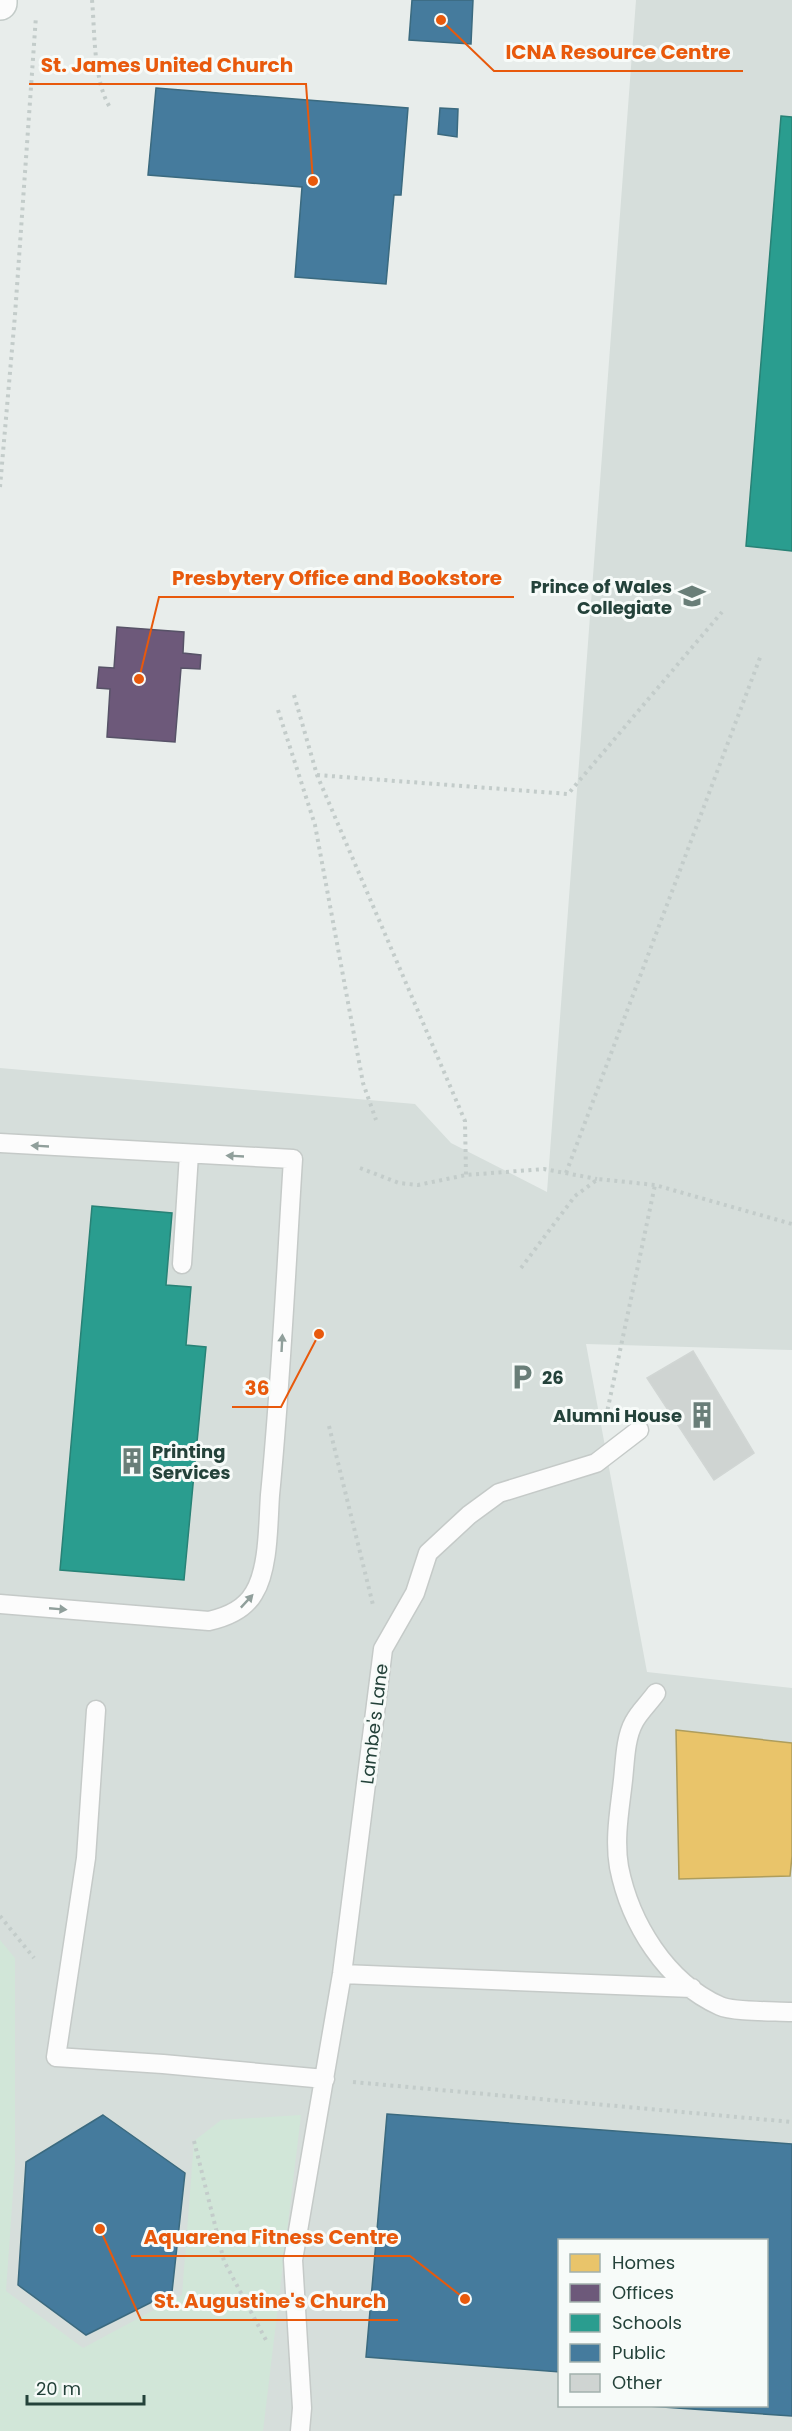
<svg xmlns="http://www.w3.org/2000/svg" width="792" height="2431" viewBox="0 0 792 2431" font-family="Poppins,sans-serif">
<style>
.built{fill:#d6dedb;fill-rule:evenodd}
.green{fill:#d1e6d8}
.homes{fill:#e9c46a;stroke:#ae9d5c;stroke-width:1.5}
.offices{fill:#6d597a;stroke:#575267;stroke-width:1.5}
.schools{fill:#2a9d8f;stroke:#288276;stroke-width:1.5}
.public{fill:#457b9d;stroke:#3b6a7f;stroke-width:1.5}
.building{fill:#cfd4d2;stroke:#d1d6d4;stroke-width:1.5}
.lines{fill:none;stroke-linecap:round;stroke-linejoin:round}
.lane-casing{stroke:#c5cac8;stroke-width:21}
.secondary-casing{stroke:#c3cbc8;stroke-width:36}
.path{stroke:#c3ccca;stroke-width:4;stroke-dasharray:3 4.5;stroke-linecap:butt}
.lane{stroke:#fcfcfc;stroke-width:18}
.secondary{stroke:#fcfcfc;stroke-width:33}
.oneway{fill:#909f9b}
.labels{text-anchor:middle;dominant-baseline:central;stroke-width:6;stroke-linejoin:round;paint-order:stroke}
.poi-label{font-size:18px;font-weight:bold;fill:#24423a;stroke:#f7fbf9;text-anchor:end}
.street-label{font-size:18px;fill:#24423a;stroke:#f7fbf9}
.leader{fill:none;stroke:#e8590c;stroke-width:2}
.callout-dot{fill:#e8590c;stroke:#f7fbf9;stroke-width:2}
.callout-label{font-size:20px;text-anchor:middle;font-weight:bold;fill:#e8590c;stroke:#f7fbf9;stroke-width:6;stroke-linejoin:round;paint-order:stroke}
</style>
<rect width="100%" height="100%" fill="#e8edeb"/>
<path class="built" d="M636,0H792V1350L586,1344L647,1672L792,1688V2431H0V1068L415,1104L451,1143L547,1192ZM560,2240H766V2406H560Z"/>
<path class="green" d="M0,1940L15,1958V2164L6,2291L83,2348L182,2295L194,2141L221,2120L301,2115L263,2431H0Z"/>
<path class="homes" d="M676,1730L792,1743V1856L790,1876L679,1879Z"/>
<path class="offices" d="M117,627L184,632L183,653L201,655L200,669L181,668L175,742L107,737L110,689L97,688L99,667L114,668Z"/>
<path class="schools" d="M781,116L792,117V551L746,546Z
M92,1206L172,1213L166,1285L191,1287L186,1345L206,1347L184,1580L60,1570Z"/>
<path class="public" d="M412,0H473L471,44L409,40Z
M156,88L408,108L401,195H394L386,284L295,277L302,187L148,175Z
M440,108L458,109L457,137L438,134Z
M387,2114L792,2144V2416L648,2406H766V2240H560V2372L366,2357Z
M103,2115L185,2173L172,2292L86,2335L18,2285L26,2162Z"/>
<path class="building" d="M693,1351L754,1453L714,1480L647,1378Z"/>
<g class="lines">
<defs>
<path id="lane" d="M0,1143L293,1159C286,1271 281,1383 270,1495C268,1523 269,1569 254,1593C245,1609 227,1617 209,1621L0,1604
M182,1264L189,1154
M656,1693C649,1703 639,1712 634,1722C625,1738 625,1763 623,1780C620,1808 614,1838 619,1867C630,1923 666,1982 720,2006C733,2012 775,2011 792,2012
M96,1710L86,1858L56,2057L163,2064L325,2079
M342,1974L692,1988
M300,2431L302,2408L293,2260L342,1974L383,1649L415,1593L428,1553L469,1515L499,1493L596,1463L639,1430"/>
<path id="secondary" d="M0,3V0"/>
</defs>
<use href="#lane" class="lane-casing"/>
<use href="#secondary" class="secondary-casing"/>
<path class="path" d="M92,0C95,32 93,82 111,109
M0,487L15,315L36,16
M294,695L317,775L465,1121L466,1175
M278,710L315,825L363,1083L376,1120
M317,775L568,794L722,612
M360,1168L399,1183L418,1185L466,1175L544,1169L597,1179
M566,1173L761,655
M521,1268L575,1196L598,1179L655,1185L792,1224
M606,1417L655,1185
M329,1426L373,1605
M0,1916L34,1958
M353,2082L792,2122
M194,2141L224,2261L267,2342"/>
<use href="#lane" class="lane"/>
<use href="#secondary" class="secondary"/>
</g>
<defs><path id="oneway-solid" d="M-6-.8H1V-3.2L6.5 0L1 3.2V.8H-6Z" transform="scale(1.5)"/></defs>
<g class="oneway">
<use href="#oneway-solid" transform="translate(40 1146) rotate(-177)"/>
<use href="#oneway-solid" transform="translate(235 1156) rotate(-177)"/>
<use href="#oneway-solid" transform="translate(282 1343) rotate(-87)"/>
<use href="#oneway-solid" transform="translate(247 1601) rotate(-47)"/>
<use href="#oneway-solid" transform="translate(58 1609) rotate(5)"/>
</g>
<defs>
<symbol id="school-bare" viewBox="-9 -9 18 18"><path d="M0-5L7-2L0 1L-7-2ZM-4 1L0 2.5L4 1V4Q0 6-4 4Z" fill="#697e78" stroke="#f7fbf9" stroke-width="2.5" paint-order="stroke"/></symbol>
<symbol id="parking-bare" viewBox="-9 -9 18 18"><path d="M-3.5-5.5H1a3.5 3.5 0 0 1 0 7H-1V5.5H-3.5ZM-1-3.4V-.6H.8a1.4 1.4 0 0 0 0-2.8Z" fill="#697e78" stroke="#f7fbf9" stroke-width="2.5" paint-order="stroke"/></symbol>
<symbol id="building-bare" viewBox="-9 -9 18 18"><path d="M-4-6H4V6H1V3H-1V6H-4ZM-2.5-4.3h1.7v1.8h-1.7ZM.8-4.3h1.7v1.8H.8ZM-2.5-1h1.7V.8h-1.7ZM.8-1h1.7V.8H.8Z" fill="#697e78" stroke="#f7fbf9" stroke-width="2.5" paint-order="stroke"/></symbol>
</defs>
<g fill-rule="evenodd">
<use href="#school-bare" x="673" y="577" width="38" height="38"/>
<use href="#parking-bare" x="503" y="1358" width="38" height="38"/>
<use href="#building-bare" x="683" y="1396" width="38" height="38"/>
<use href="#building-bare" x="113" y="1442" width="38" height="38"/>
</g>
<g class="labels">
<g class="poi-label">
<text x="672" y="586">Prince of Wales<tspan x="672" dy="21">Collegiate</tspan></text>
<text x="542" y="1377" text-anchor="start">26</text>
<text x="682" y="1415">Alumni House</text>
<text x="152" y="1451" text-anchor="start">Printing<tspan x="152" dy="21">Services</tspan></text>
</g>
<g class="street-label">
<text transform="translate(374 1724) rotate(-83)">Lambe's Lane</text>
</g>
</g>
<path class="leader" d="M441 20L494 71H743M313 181L306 84H29M139 679L159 597H514M319 1334L281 1407H232M465 2299L410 2256H131M100 2229L141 2320H398"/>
<g class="callout-dot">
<circle cx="441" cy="20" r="6"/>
<circle cx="313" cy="181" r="6"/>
<circle cx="139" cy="679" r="6"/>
<circle cx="319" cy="1334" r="6"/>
<circle cx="465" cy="2299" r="6"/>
<circle cx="100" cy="2229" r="6"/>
</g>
<g class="callout-label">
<text x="618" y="59">ICNA Resource Centre</text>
<text x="167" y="72">St. James United Church</text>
<text x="337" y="585">Presbytery Office and Bookstore</text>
<text x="257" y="1395">36</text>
<text x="271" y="2244">Aquarena Fitness Centre</text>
<text x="270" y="2308">St. Augustine's Church</text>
</g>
<rect x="558" y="2239" width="210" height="168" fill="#f7fbf9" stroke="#a3b1ad" stroke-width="1.5"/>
<rect x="570" y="2254" width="30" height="18" fill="#e9c46a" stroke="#a3b1ad" stroke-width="1.5"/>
<text x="612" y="2269" font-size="18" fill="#24423a">Homes</text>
<rect x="570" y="2284" width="30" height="18" fill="#6d597a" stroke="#a3b1ad" stroke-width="1.5"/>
<text x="612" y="2299" font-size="18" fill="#24423a">Offices</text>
<rect x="570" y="2314" width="30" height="18" fill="#2a9d8f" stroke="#a3b1ad" stroke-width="1.5"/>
<text x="612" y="2329" font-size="18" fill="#24423a">Schools</text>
<rect x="570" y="2344" width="30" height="18" fill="#457b9d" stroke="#a3b1ad" stroke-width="1.5"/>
<text x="612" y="2359" font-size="18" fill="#24423a">Public</text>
<rect x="570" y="2374" width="30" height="18" fill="#cfd4d2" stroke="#a3b1ad" stroke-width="1.5"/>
<text x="612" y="2389" font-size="18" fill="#24423a">Other</text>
<path d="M27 2395v9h117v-9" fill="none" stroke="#24423a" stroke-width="3"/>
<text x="36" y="2395" font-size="18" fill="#24423a" stroke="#f7fbf9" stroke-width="4.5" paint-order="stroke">20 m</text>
</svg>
